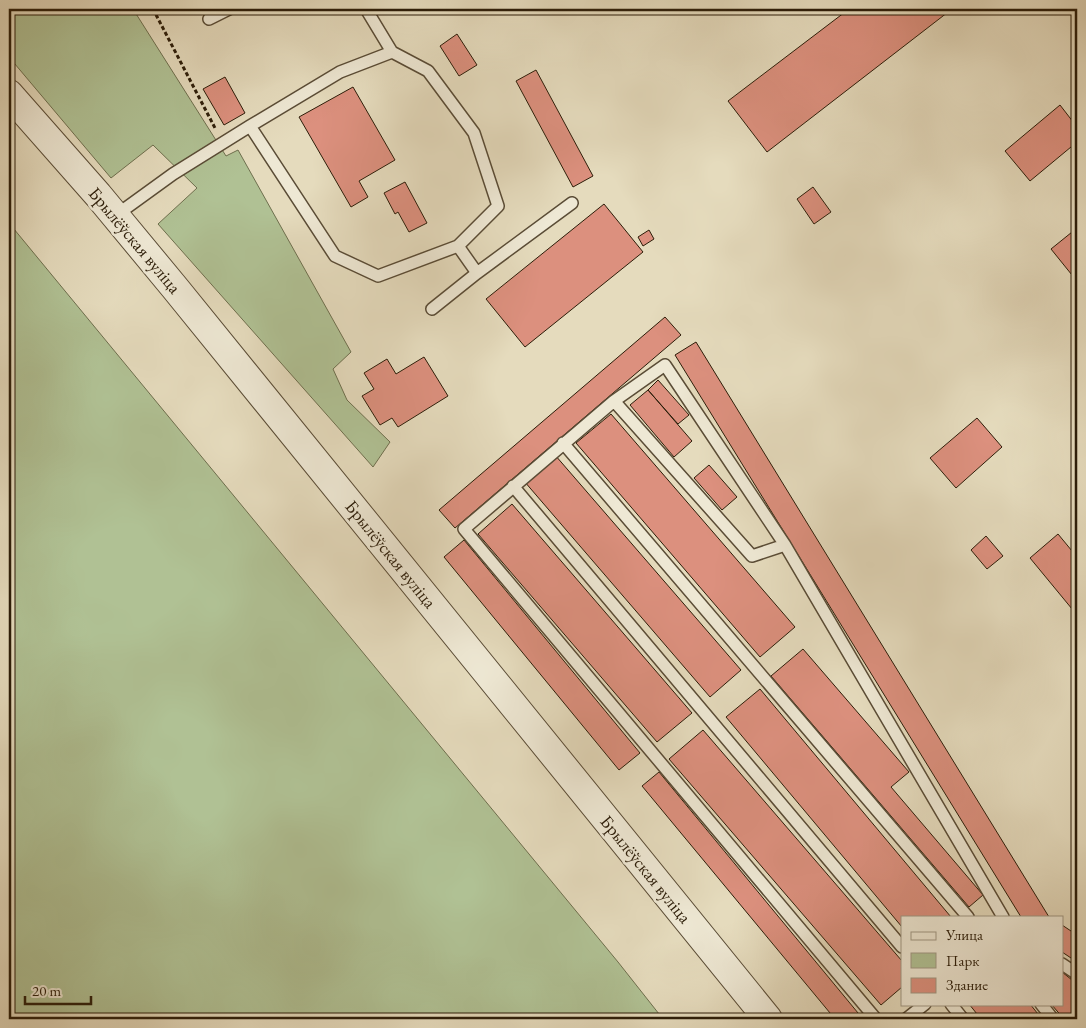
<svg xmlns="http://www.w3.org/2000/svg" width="1086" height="1028" viewBox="0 0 1086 1028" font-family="'EB Garamond',serif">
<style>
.green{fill:#b0c194;stroke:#6e6f4e}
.building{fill:#dc907e;stroke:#2c1d09}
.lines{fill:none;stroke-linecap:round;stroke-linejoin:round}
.service-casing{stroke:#5a4c36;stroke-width:14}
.tertiary-casing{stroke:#5a4c36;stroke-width:30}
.path{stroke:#2c1d09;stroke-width:3;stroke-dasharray:4 2.5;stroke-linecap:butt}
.service{stroke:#eee8d4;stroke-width:11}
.tertiary{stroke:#eee8d4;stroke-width:28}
.labels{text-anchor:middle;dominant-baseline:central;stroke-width:5;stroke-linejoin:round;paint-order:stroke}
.street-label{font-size:18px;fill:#2c1d09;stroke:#eee8d4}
</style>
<rect width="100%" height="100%" fill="#e5dbbd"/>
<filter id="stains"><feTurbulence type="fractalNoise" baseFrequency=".004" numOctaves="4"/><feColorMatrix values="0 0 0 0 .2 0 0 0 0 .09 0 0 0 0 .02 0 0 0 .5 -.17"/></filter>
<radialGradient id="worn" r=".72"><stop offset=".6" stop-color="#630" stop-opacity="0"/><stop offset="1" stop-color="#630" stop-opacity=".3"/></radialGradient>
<path class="green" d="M9,9H133L226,156L238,150L351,352L333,369L347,400L390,442L373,467L158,224L197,188L153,145L111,178L9,57Z
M9,223L618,962L663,1019H9Z"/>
<path class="building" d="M849,9H952L767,152L728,101Z
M457,34L477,65L459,76L440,46Z
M536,70L593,176L573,187L516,81Z
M225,77L245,113L224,125L203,89Z
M353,87L395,160L359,181L368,197L351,207L299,117Z
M1060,105L1077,127V142L1030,181L1005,151Z
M405,182L427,223L409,232L398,212L395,214L384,193Z
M813,187L831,212L814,224L797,199Z
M604,204L643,252L525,347L486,299Z
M1077,228V279L1076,280L1051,249Z
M649,230L654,239L643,246L638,237Z
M665,317L681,335L455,528L439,510Z
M696,342L1049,917H1021L675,355Z
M424,357L448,396L398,427L392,418L380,425L362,396L374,389L364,373L387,359L396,374Z
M658,380L689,415L678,424L648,390Z
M648,390L692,441L674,457L630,405Z
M611,414L795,627L760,657L576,443Z
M977,418L1002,447L956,488L930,458Z
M555,455L741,670L710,697L524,481Z
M709,465L737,497L722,510L694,478Z
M512,504L692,713L657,742L478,534Z
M1058,534L1077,557V615L1030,558Z
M986,536L1003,556L987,569L971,550Z
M464,540L640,753L619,770L444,557Z
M803,649L909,772L891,787L983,895L969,907L771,676Z
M760,689L951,917H902V927L726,717Z
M703,730L902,961V987L881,1005L669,759Z
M659,772L863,1019H835L642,786Z
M1062,925L1077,935V962L1062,952Z
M1062,972L1077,984V1019H1064L1051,1004H1062Z
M969,1004H1030L1042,1019H981Z"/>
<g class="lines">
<defs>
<path id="service" d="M366,9L392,52
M209,19L229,9
M115,216L173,174L250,126L340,72L392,52L428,71L474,133L498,206L458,246L378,276L335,256L250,126
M477,273L572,203
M432,309L477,273L458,246
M614,401L752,556L785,545
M563,443L968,917
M513,486L902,947
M1062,964L1077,974
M951,1004L963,1019
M1041,1004L1053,1019
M876,1019L464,529L614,401L665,365L785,545L1003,917
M906,1019L925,1004"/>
<path id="tertiary" d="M9,94L98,195L175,288L768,1019"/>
</defs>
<use href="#service" class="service-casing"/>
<use href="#tertiary" class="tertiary-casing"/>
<path class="path" d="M153,9L215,128"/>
<use href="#service" class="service"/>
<use href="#tertiary" class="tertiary"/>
</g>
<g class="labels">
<g class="street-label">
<text transform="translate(135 240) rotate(50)">Брылёўская вуліца</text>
<text transform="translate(391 554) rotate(51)">Брылёўская вуліца</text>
<text transform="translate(646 869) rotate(51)">Брылёўская вуліца</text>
</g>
</g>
<rect width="1086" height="1028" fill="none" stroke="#e5dbbd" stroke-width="30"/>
<rect x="10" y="10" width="1066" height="1008" fill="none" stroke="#2c1d09" stroke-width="2.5"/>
<rect x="15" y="15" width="1056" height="998" fill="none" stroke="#2c1d09"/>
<rect x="901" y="916" width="162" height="90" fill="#eee8d4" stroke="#a09783"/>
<rect x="911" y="932" width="25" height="8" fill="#eee8d4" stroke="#a09783"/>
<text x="946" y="940" font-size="15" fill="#2c1d09">Улица</text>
<rect x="911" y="953" width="25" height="15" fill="#b0c194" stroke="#a09783"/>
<text x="946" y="966" font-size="15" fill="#2c1d09">Парк</text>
<rect x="911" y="978" width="25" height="15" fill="#dc907e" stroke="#a09783"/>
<text x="946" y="990" font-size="15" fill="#2c1d09">Здание</text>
<path d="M25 996v8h66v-8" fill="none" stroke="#2c1d09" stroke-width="2.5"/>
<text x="32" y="996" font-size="15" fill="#2c1d09" stroke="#eee8d4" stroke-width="4" paint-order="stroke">20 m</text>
<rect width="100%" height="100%" filter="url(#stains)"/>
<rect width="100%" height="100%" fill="url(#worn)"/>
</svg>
